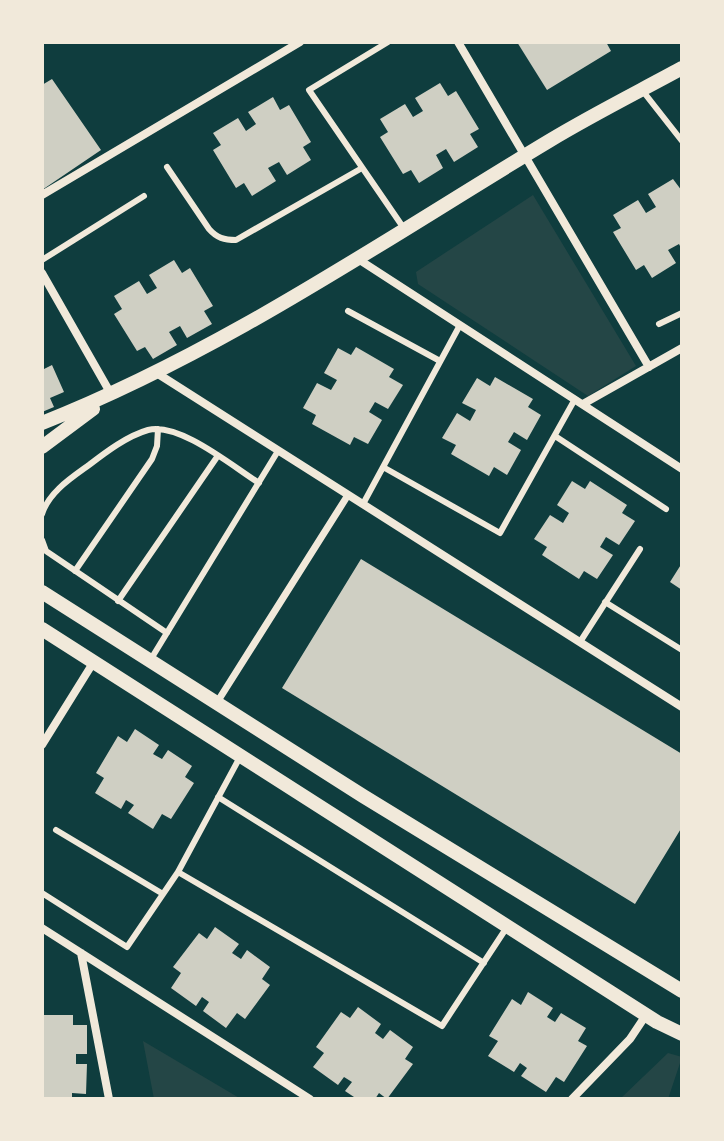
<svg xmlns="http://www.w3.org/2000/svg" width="724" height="1141" viewBox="0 0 724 1141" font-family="'IBM Plex Serif',serif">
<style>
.green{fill:#244646}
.building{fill:#cfcfc3}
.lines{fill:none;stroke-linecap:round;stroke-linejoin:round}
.service{stroke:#f1e9da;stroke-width:6}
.pedestrian{stroke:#f1e9da;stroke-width:7}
.minor{stroke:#f1e9da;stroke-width:8}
.tertiary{stroke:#f1e9da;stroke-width:14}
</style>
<rect width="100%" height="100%" fill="#0f3d3e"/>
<path class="green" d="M533,195L636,366L588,396L418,284L416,272Z
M143,1041L241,1099H154Z
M668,1053L682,1057L668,1099H620Z"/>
<path class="building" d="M517,42H606L611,51L547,90Z
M52,79L101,150L42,190V85Z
M440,83L448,96L456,91L479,129L470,134L478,147L454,162L446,149L436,155L443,168L419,183L411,170L403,174L380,137L388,132L380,119L405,104L413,117L423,111L415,98Z
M273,97L280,110L289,105L311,142L303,147L311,160L287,175L279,162L268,168L276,181L252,196L244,183L236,188L213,150L221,145L213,133L238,118L246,131L256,124L248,112Z
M673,179L682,191V250L679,244L668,250L676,263L652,278L644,265L636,270L613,232L621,228L613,215L638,200L646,213L656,207L648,194Z
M174,260L182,273L190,268L213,306L204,311L212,324L187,338L180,326L169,332L177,345L153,359L145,347L137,351L114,314L122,309L114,296L139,281L147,294L157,288L149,275Z
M356,347L394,369L389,377L403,385L388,409L375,402L369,412L382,420L368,444L354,437L350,445L312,424L316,415L303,408L317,383L331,390L337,380L324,373L338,348L351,355Z
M52,365L64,392L50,398L54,407L42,412V370Z
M495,377L533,399L528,407L541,415L527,440L514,432L508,442L521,450L507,475L494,467L489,476L451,454L456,445L442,438L457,413L470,421L476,410L462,403L477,378L490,386Z
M572,481L585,489L590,481L627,505L622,513L635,521L619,545L606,537L600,547L613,555L597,579L584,571L579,579L542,555L547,547L534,539L550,515L563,523L569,513L557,505Z
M361,559L682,754V827L635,904L282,688Z
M682,563V590L670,582Z
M135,729L159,745L153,754L162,759L168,750L192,766L185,777L194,783L171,819L162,814L153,829L128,813L134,805L126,800L121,809L95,793L104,778L96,773L118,736L127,742Z
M215,927L239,944L232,953L241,959L247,950L270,967L262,979L270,985L245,1019L237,1013L226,1028L203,1011L209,1002L202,997L196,1006L171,988L181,973L173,967L199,933L207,939Z
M528,992L553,1008L547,1017L555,1022L561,1013L586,1028L578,1041L587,1046L564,1082L556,1077L546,1092L521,1076L527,1068L520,1063L514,1072L488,1056L498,1041L489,1036L512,999L521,1005Z
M358,1007L381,1024L375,1033L383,1039L390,1030L413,1047L405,1059L413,1064L387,1099L379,1093L375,1099H357L345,1091L352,1082L344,1077L338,1085L313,1067L324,1053L316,1047L341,1012L350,1018Z
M42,1015H73V1025H87V1054H76V1064H87L86,1094L72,1093V1099H42Z"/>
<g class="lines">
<path class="service" d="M388,42L309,90L405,230
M642,90L682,141
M167,167L209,229C217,238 224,240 236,240L362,168
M42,260L144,196
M348,311L440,361
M659,324L682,313
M555,436L666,509
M383,467L500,533L575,399
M363,504L460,325
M42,514C49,492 71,478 89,465C106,452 127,436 148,430C179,422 232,466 259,483
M42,540L46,551L167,633
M75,571L152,459L157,446L158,429
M118,601L217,457
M605,602L682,650
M580,642L640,549
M151,659L278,451
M218,797L484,963
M56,830L163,894
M178,872L240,757
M42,893L127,947L178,872L442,1026L507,927"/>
<path class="pedestrian" d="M216,704L348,495"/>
<path class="minor" d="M458,42L649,367
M42,195L300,42
M358,259L682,469
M42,273L111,394
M155,372L682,707
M583,404L682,348
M42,745L93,663
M42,928L310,1099
M81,953L109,1099
M572,1099L630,1039L646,1015"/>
<path class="tertiary" d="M42,423C222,352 384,240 549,141C592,115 638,92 682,68
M42,447L93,409
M42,592L363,796L682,991
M42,629L657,1022L682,1034"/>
</g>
<rect width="724" height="1141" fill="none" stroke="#f1e9da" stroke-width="88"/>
</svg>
